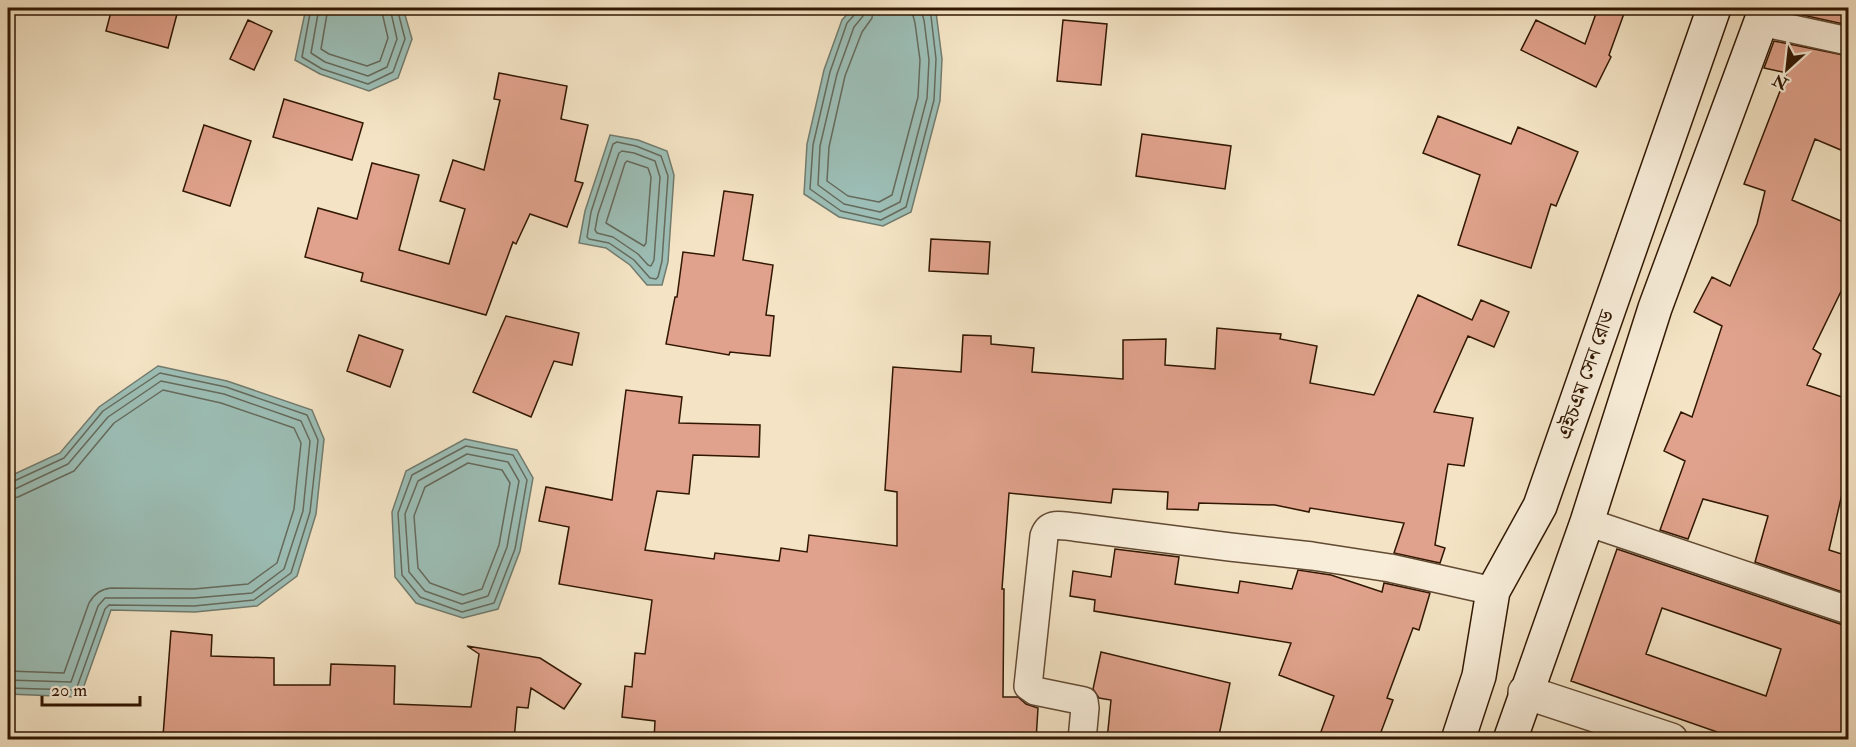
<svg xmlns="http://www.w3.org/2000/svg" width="1856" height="747" viewBox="0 0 1856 747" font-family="'IM FELL Double Pica','Noto Serif Bengali',serif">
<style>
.water{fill:#9cbeb6;stroke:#717b6e;stroke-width:1.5}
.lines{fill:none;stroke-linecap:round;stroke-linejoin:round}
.shore{stroke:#666a5c;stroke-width:1.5}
.building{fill:#e0a28c;stroke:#311702;stroke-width:1.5;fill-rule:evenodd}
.minor-casing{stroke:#624a33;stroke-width:30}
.tertiary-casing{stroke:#624a33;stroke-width:36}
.secondary-casing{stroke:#311702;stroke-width:36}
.minor{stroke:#f8edd9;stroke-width:27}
.tertiary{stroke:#f8edd9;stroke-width:33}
.secondary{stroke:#f8edd9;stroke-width:33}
.labels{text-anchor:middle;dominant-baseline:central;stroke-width:6;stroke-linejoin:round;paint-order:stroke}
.street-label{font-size:21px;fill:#311702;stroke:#f8edd9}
</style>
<rect width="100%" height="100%" fill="#f4e4c5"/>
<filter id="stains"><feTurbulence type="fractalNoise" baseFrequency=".00333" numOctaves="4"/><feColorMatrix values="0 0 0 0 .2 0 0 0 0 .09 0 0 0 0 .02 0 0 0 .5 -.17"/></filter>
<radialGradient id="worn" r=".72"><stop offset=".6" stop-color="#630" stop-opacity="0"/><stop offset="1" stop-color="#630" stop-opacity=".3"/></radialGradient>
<path class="water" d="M306,8H403L412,39L398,78L369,91L320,74L295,60Z
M853,8H930L936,12L942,59L940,101L911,212L883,226L839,217L804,194L807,144L824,70L842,20Z
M610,135L638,140L667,151L674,175L668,262L662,285H647L630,265L606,248L579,243L585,211Z
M158,366L227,381L312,410L324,439L316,514L297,576L257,606L195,612L111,610L80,697L8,694V477L60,453L99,407Z
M465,439L517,450L533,478L520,551L498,609L463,618L416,603L395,577L392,512L406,471Z"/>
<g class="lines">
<path class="shore" d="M311,8L302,57L322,69L368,84L393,72L405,39L397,8
M319,8L311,53L325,62L368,76L387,67L397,39L390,8
M328,8L321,49L329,54L367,66L380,61L388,38L381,8
M857,8L856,13L847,23L830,72L813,145L810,189L841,211L881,220L906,207L934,100L936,59L931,16L927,8
M864,8L863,16L854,27L837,74L820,146L818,185L844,204L880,212L900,202L927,98L929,60L924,20L920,8
M873,8L872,18L862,32L845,76L829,147L827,181L848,196L879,202L892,195L918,97L920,60L915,23L911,8
M617,142L636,146L661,156L668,176L662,261L658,277L656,279L650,278L634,260L609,243L589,239L587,237L591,212L613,144Z
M622,151L634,153L655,161L660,177L654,260L651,266L648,265L638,254L613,237L597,233L595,230L598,214L619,153Z
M627,161L648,168L651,177L646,243L644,246L606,223L625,163Z
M466,446L513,455L527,480L515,549L494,603L462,612L420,597L402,575L398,513L412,475Z
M467,454L508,462L519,481L507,547L488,596L462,604L425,591L409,572L405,514L418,481Z
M468,463L502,470L510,483L499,545L482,589L463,595L430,583L418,568L414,516L425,487Z
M8,482H12L64,458L103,411L160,373L226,387L307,415L318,440L310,512L291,573L254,600L194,606L109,605L105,609L76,690L8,688
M8,490L15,489L68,464L108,417L161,381L224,394L301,421L310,441L303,511L284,569L252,593L194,598H105L98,606L71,682L8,680
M8,499L18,497L74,471L114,423L163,390L221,403L294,428L301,443L294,509L277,563L248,584L194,589L111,588C101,589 94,594 89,603L64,673L8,671"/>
</g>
<path class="building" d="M112,8H150L177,14L168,48L106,31Z
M1598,8H1626L1609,55L1611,57L1596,87L1521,50L1536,20L1585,44Z
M1784,8H1848V25L1784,11Z
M248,20L272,31L254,70L230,59Z
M1063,20L1107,24L1101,85L1057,81Z
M1774,41L1848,56V153L1815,139L1792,200L1848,224V277L1813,349L1821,354L1807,385L1848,399V468L1829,550L1848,556V594L1755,562L1768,516L1703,499L1688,539L1660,530L1685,461L1664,451L1681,412L1692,417L1722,326L1694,312L1712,277L1730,286L1757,224L1765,191L1744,184L1787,73L1764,68Z
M499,73L567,86L561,119L588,125L575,181L583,183L567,227L530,214L516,244L513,242L486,315L361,281L363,273L305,257L318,208L357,219L372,163L419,175L399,250L449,264L465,209L440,201L453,160L484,170L500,100L494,99Z
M284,99L363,123L352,160L273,137Z
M1438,116L1511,144L1518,127L1578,152L1556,206L1551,204L1531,268L1458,245L1480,175L1423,153Z
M204,125L251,141L230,206L183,191Z
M1142,134L1231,146L1225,189L1136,176Z
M724,191L753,195L743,260L773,265L766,315L774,316L770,356L730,352L729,355L666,344L675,297H677L683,252L714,256Z
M931,239L990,242L988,274L929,271Z
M1418,295L1472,320L1481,300L1509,312L1494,347L1468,336L1434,412L1473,418L1464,466L1448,464L1435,545L1445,548L1440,563L1394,553L1404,523L1310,508L1309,512L1275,505L1199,503L1198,510L1167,509L1168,492L1113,489L1111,503L1009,493L1002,589H1004L1003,697H1018L1026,704L1038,708L1036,740H654L655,721L622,717L625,686L632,687L635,653L645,654L652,600L559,584L569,527L539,521L546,487L612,500L626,390L682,397L679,423L760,425L759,457L693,455L689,494L657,491L645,550L714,559L715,553L779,561L781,548L807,552L809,535L897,546V492L885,490L893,367L961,372L963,335L991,336V344L1034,348L1032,372L1123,379V340L1166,339L1165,365L1215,369L1217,328L1281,334L1280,339L1317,346L1310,383L1374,395Z
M506,316L579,333L572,365L554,361L531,417L473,392Z
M359,335L403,350L390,387L347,371Z
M1115,549L1179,557L1175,584L1238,593L1240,581L1292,589L1298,570L1331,575L1382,592L1384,583L1430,593L1419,630L1413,628L1387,698L1393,700L1378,740H1318L1334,696L1279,675L1291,643L1094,611L1095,600L1070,596L1073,571L1111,577Z
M1617,549L1843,625H1848V740H1740L1571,681ZM1662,608L1781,649L1766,696L1646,654Z
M171,631L212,635L211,656L274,658V685H330L331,664L395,666L394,704L471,707L479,654L467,646L540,658L581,684L564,709L531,688L528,708L517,707L514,740H215L163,736Z
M1101,652L1230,683L1218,740H1107L1111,700L1099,698L1093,689Z"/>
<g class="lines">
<defs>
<path id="minor" d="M1761,22L1848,41
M1587,522L1848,610
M1082,740L1085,708L1084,701L1035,691L1028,686L1044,536C1049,521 1061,526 1074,527L1230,547L1312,556L1390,568L1493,591"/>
<path id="tertiary" d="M1525,692L1671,740"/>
<path id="secondary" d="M1458,740L1479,676L1493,591L1540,506L1714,8
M1510,740L1587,522L1655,308L1766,8"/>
</defs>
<use href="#minor" class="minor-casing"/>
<use href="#tertiary" class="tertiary-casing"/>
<use href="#secondary" class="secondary-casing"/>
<use href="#minor" class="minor"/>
<use href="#tertiary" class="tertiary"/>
<use href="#secondary" class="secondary"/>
</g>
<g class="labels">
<g class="street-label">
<text transform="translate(1586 375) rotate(-71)">এইচএম সেন রোড</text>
</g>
</g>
<rect width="1856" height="747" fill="none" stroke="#f4e4c5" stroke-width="30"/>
<rect x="9" y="9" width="1838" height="729" fill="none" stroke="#311702" stroke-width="3"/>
<rect x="15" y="15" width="1826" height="717" fill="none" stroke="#311702" stroke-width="1.5"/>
<g transform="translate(1787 69) rotate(207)" stroke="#f8edd9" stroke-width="4.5" paint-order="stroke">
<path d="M0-4.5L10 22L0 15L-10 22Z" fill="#311702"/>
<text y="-9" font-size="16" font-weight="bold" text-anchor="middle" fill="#311702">N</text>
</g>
<path d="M42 696v9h98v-9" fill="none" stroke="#311702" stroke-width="3"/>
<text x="51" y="696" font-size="18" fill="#311702" stroke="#f8edd9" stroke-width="4.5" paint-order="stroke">20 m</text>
<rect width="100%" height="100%" filter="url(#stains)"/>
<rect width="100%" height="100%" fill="url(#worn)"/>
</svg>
